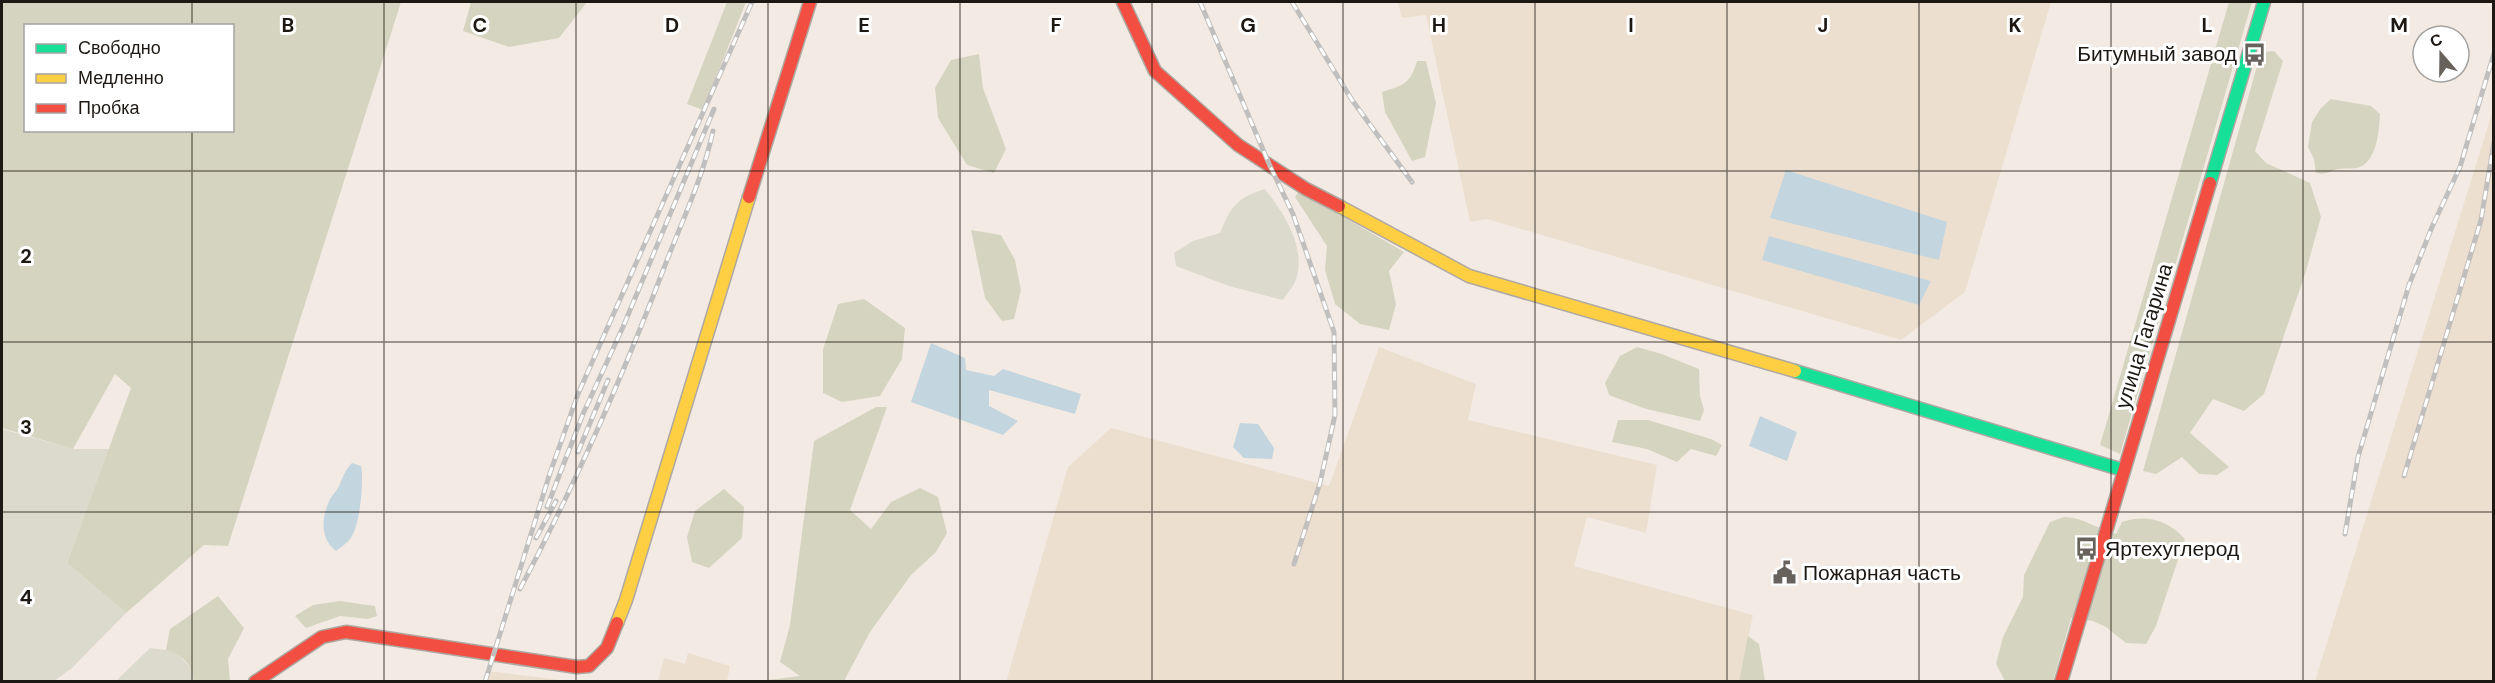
<svg xmlns="http://www.w3.org/2000/svg" width="2495" height="683" viewBox="0 0 2495 683" font-family="'DM Sans',sans-serif">
<style>
.built{fill:#ecdfd0}
.green{fill:#dcdacc}
.forest{fill:#d5d4c0;fill-rule:evenodd}
.water{fill:#c3d5df}
.lines{fill:none;stroke-linecap:round;stroke-linejoin:round}
.fast-casing{stroke:#aea8a2;stroke-width:15}
.slow-casing{stroke:#aea8a2;stroke-width:15}
.jam-casing{stroke:#aea8a2;stroke-width:15}
.fast{stroke:#16e098;stroke-width:12}
.slow{stroke:#ffcf43;stroke-width:12}
.jam{stroke:#f24e42;stroke-width:12}
.rail-casing{stroke:#c1bfbd;stroke-width:5}
.rail{stroke:#fff;stroke-width:3;stroke-dasharray:9;stroke-linecap:butt}
.grid{fill:none;stroke:#1d1813;stroke-width:1.5;stroke-opacity:0.55}
.labels{text-anchor:middle;dominant-baseline:central;stroke-width:6;stroke-linejoin:round;paint-order:stroke}
.poi-label{font-size:21px;fill:#1d1813;stroke:#fff;text-anchor:start}
.street-label{font-size:21px;fill:#1d1813;stroke:#fff}
.grid-label{font-size:20px;text-anchor:middle;font-weight:bold;fill:#1d1813;stroke:#fff;stroke-width:6;stroke-linejoin:round;paint-order:stroke}
</style>
<rect width="100%" height="100%" fill="#f3ebe3"/>
<path class="built" d="M1398,2H2051L1965,292L1901,340L1487,219L1470,222L1426,15L1402,18Z
M2493,110V681H2315Z
M1379,347L1476,384L1468,420L1657,465L1646,533L1587,517L1574,566L1753,615L1739,681L1006,682L1068,467L1111,428L1329,486Z
M688,653L730,666L727,681H658L664,658L685,664Z
M488,671L569,681H484Z"/>
<path class="green" d="M1265,189C1283,212 1305,245 1297,276C1296,284 1287,293 1283,300L1229,286L1176,266L1174,253L1193,241L1220,233C1231,206 1238,197 1265,189Z
M2,429L73,449H109L67,563L126,613L72,668L54,681H2Z
M150,648L175,651L194,672V681L115,682Z"/>
<path class="forest" d="M2,2H401L228,546L204,545L126,613L67,563L131,388L115,374L73,449L2,428ZM26,26H232V130H26Z
M471,2H587L559,38L509,47L463,31Z
M727,2H746L703,110L687,104Z
M2229,2H2252L2120,454L2100,445Z
M2274,51L2283,61L2255,151L2266,163L2310,183L2321,217L2306,271L2264,394L2244,411L2213,399L2190,433L2229,467L2217,475L2199,474L2182,457L2156,474L2143,471L2257,66L2262,52Z
M979,54L983,88L1006,149L994,173L967,165L938,118L935,88L951,60Z
M1417,61H1426L1436,103L1425,157L1412,161L1385,112L1382,92C1404,85 1410,84 1417,61Z
M2331,99L2371,106L2380,114C2379,131 2377,163 2357,168C2351,169 2344,168 2338,169C2328,172 2326,175 2316,173L2314,159L2308,147L2312,122L2321,108Z
M1299,191L1404,252L1389,271L1396,304L1389,330L1360,324L1335,304L1325,270L1327,246L1295,197Z
M971,230L1001,235L1015,260L1021,290L1014,319L1002,321L985,298Z
M864,299L905,328L902,359L880,396L842,402L823,393V349L838,304Z
M1637,347L1662,354L1699,369L1700,396L1704,410L1700,421L1646,409L1609,395L1605,383L1620,356Z
M876,407H887L850,510L871,529L891,502L920,488L938,497L947,533L936,552L911,575L870,632L844,681H759L800,676L780,662L790,625L814,441Z
M1618,420H1648L1711,439L1722,445L1716,456L1691,449L1677,462L1647,449L1612,442Z
M724,489L744,507L742,538L709,568L692,562L687,537L695,511Z
M2064,517C2082,517 2098,529 2116,534L2122,522C2146,514 2168,520 2185,539L2156,626L2146,644L2126,643L2106,627L2093,621L2071,618L2053,681H2005L1996,664L2003,637L2023,597L2024,575L2050,522Z
M218,596L244,628L228,659L230,681H194C194,667 180,652 166,650L170,629Z
M340,601L375,606L377,616L368,619L340,616L306,628L295,616L313,605Z
M1748,636L1759,644L1765,681H1739Z"/>
<path class="water" d="M1786,170L1947,222L1939,260L1770,218Z
M1769,236L1931,281L1919,305L1762,260Z
M931,343L965,358L966,370L994,376L1003,369L1081,394L1075,414L989,390V406L1018,421L1003,435L911,402Z
M1760,416L1797,432L1787,461L1749,446Z
M1240,423L1258,424L1274,448L1272,459L1244,458L1233,447Z
M352,463L361,466C364,480 360,521 353,534C350,541 343,546 336,551C321,540 321,520 328,504C330,497 335,493 338,488C343,478 344,471 352,463Z"/>
<g class="lines">
<defs>
<path id="fast" d="M2210,183L2264,2
M1795,371L2123,470"/>
<path id="slow" d="M1339,206L1469,276L1795,371
M617,623L626,600L749,197"/>
<path id="jam" d="M1123,2L1155,71L1238,145L1306,189L1339,206
M749,197L810,2
M255,682L322,637L346,632L577,667L589,666L607,648L617,623
M2061,682L2210,183"/>
</defs>
<use href="#fast" class="fast-casing"/>
<use href="#slow" class="slow-casing"/>
<use href="#jam" class="jam-casing"/>
<use href="#fast" class="fast"/>
<use href="#slow" class="slow"/>
<use href="#jam" class="jam"/>
<defs>
<path id="rail" d="M1200,2L1270,166L1293,214L1334,332L1335,415L1320,483L1294,564
M1292,2L1352,100L1412,182
M578,452L608,380
M2404,476L2481,220L2494,142
M547,507L583,414L623,327L714,109
M2345,534L2358,457L2409,285L2432,227L2460,167L2494,53
M536,538L556,501
M520,589C575,485 622,378 664,268C681,223 703,178 713,131
M485,682L550,473L578,394L752,2"/>
</defs>
<use href="#rail" class="rail-casing"/>
<use href="#rail" class="rail"/>
</g>
<path class="grid" d="M192,2V26M384,2V682M576,2V682M768,2V682M960,2V682M1152,2V682M1343,2V682M1535,2V682M1727,2V682M1919,2V682M2111,2V682M2303,2V682M192,130V682M2,171H2494M2,342H2494M2,512H2494"/>
<defs>
<symbol id="bus-bare" viewBox="-9 -9 18 18"><path d="M-5-6H5V4H4V6H2V4H-2V6H-4V4H-5ZM-3.5-4V0h7V-4ZM-3.5 1.2v1.5H-2V1.2ZM2 1.2v1.5H3.5V1.2Z" fill="#68625c" stroke="#fff" stroke-width="2.5" paint-order="stroke"/></symbol>
<symbol id="civic-bare" viewBox="-9 -9 18 18"><path d="M-.6-6.5H3V-4.5H.6V-3L4-1V1h2V6H-6V1h2V-1L-.6-3ZM-1.2 2.5V6h2.4V2.5Z" fill="#68625c" stroke="#fff" stroke-width="2.5" paint-order="stroke"/></symbol>
</defs>
<g fill-rule="evenodd">
<use href="#bus-bare" x="2238" y="38" width="33" height="33"/>
<use href="#bus-bare" x="2070" y="532" width="33" height="33"/>
<use href="#civic-bare" x="1768" y="556" width="33" height="33"/>
</g>
<g class="labels">
<g class="poi-label">
<text x="2237" y="54" text-anchor="end">Битумный завод</text>
<text x="2105" y="549">Яртехуглерод</text>
<text x="1803" y="573">Пожарная часть</text>
</g>
<g class="street-label">
<text transform="translate(2144 336) rotate(-73)">улица Гагарина</text>
</g>
</g>
<g class="grid-label">
<text x="288" y="32">B</text>
<text x="480" y="32">C</text>
<text x="672" y="32">D</text>
<text x="864" y="32">E</text>
<text x="1056" y="32">F</text>
<text x="1248" y="32">G</text>
<text x="1439" y="32">H</text>
<text x="1631" y="32">I</text>
<text x="1823" y="32">J</text>
<text x="2015" y="32">K</text>
<text x="2207" y="32">L</text>
<text x="2399" y="32">M</text>
<text x="26" y="263">2</text>
<text x="26" y="434">3</text>
<text x="26" y="604">4</text>
</g>
<rect width="2495" height="683" fill="none" stroke="#1d1813" stroke-width="6"/>
<rect x="24" y="24" width="210" height="108" fill="#ffffff" stroke="#a5a3a1" stroke-width="1.5"/>
<rect x="36" y="44" width="30" height="9" fill="#16e098" stroke="#a5a3a1" stroke-width="1.5"/>
<text x="78" y="54" font-size="18" fill="#1d1813">Свободно</text>
<rect x="36" y="74" width="30" height="9" fill="#ffcf43" stroke="#a5a3a1" stroke-width="1.5"/>
<text x="78" y="84" font-size="18" fill="#1d1813">Медленно</text>
<rect x="36" y="104" width="30" height="9" fill="#f24e42" stroke="#a5a3a1" stroke-width="1.5"/>
<text x="78" y="114" font-size="18" fill="#1d1813">Пробка</text>
<g transform="translate(2441 54) rotate(340)"><circle r="28" fill="#ffffff" stroke="#a5a3a1" stroke-width="1.5"/>
<path d="M0-4.5L10 22L0 15L-10 22Z" fill="#68625c"/>
<text y="-9" font-size="16" font-weight="bold" text-anchor="middle" fill="#1d1813">С</text>
</g>
</svg>
